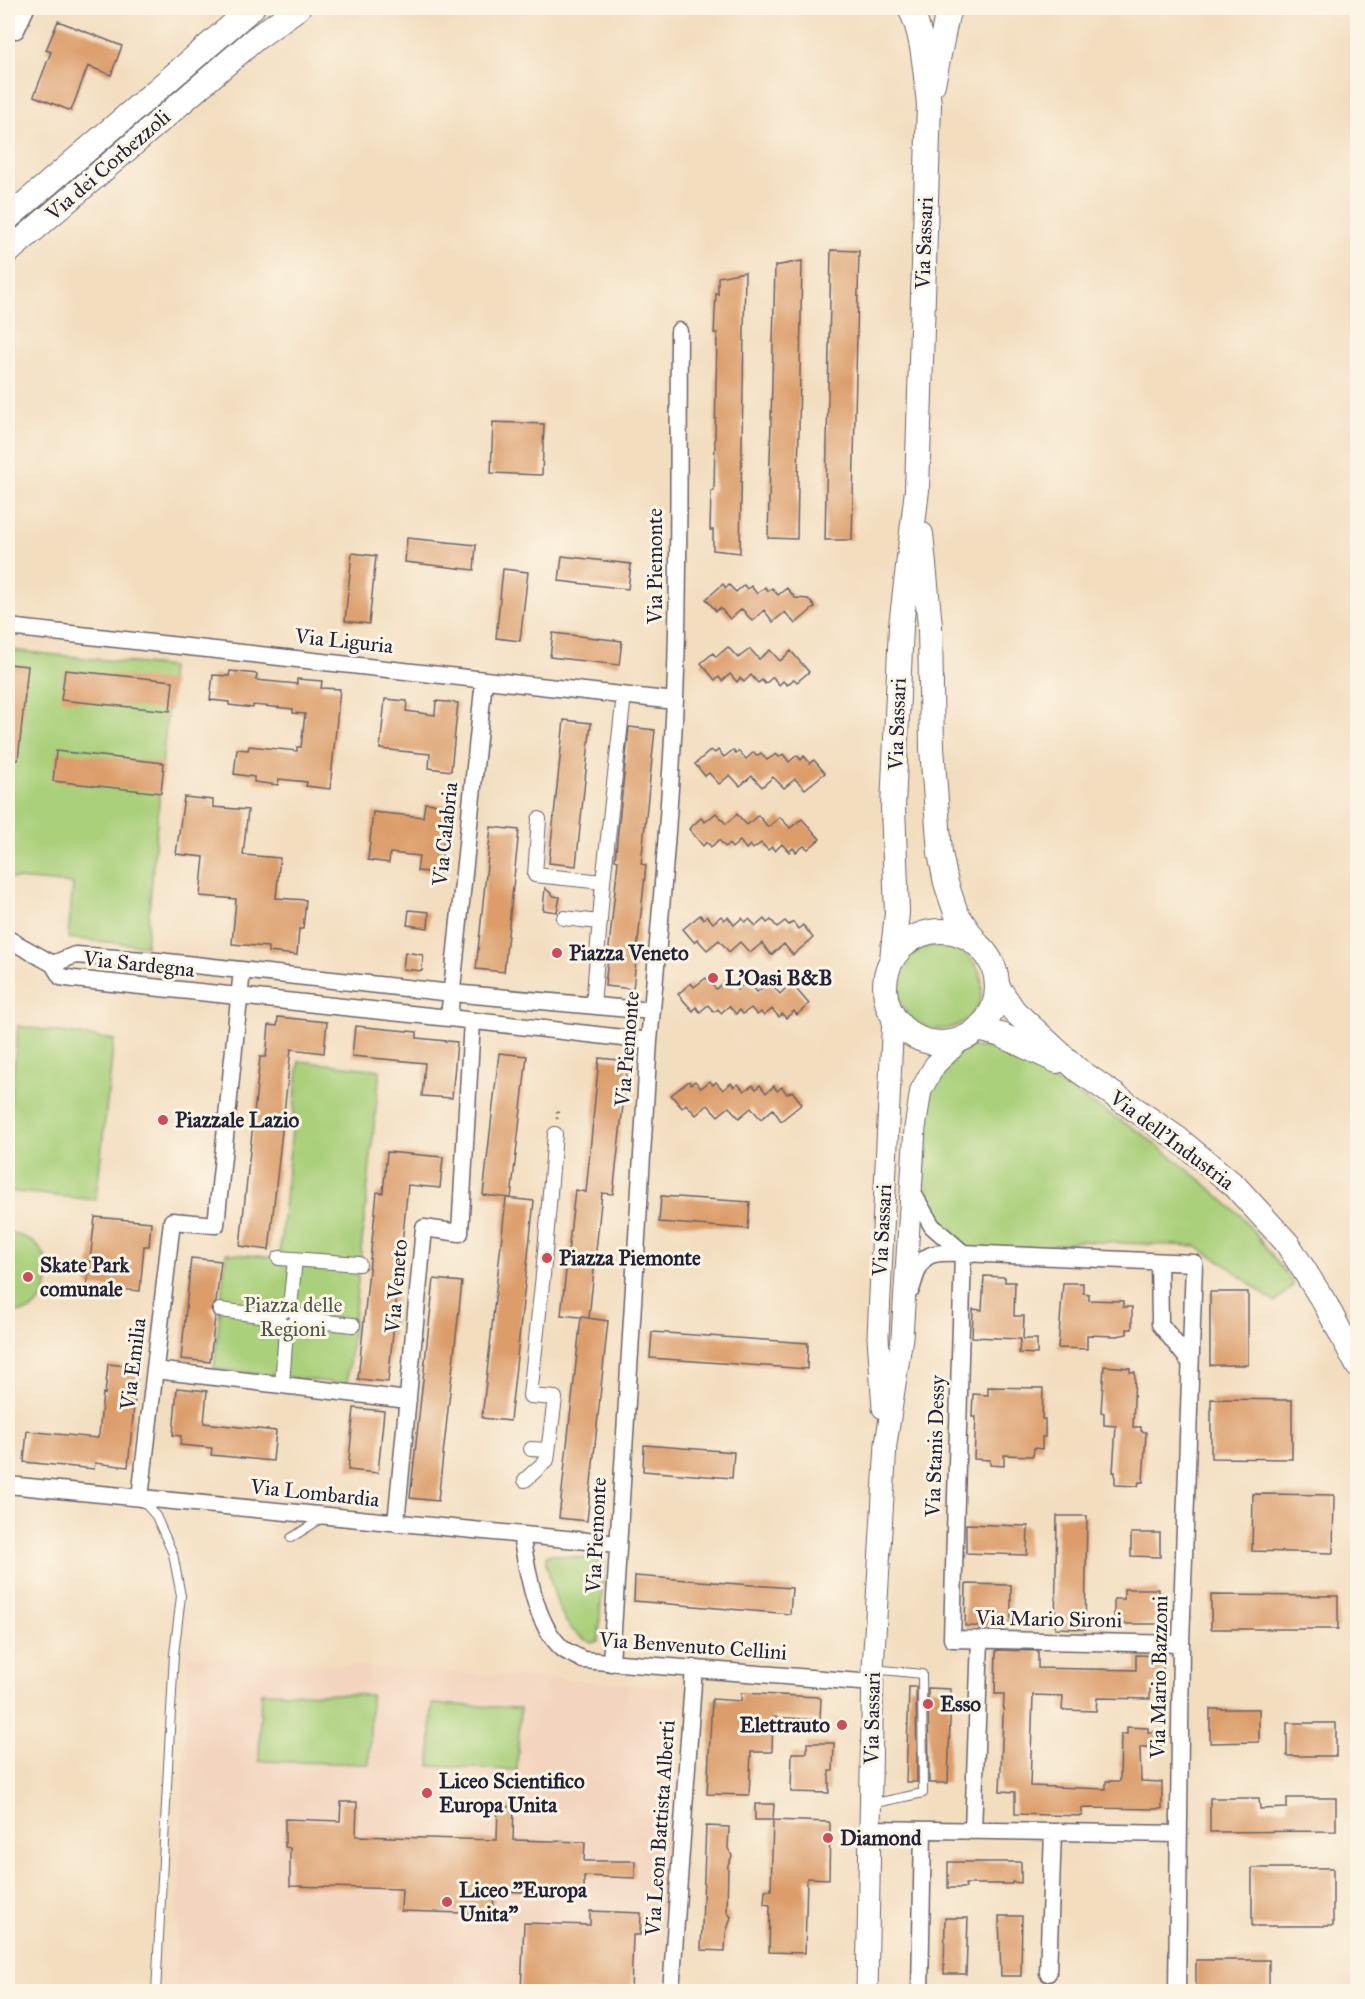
<svg xmlns="http://www.w3.org/2000/svg" width="1365" height="1999" viewBox="0 0 1365 1999" font-family="'IM FELL Great Primer',serif">
<style>
.built{fill:#f3d4be}
.green{fill:#aad07b;stroke:#66795b;stroke-width:1.5}
.building{fill:#dc9d6a}
.lines{fill:none;stroke-linecap:round;stroke-linejoin:round}
.service-casing{stroke:#6b6369;stroke-width:10}
.pedestrian-casing{stroke:#6b6369;stroke-width:16}
.minor-casing{stroke:#6b6369;stroke-width:19}
.tertiary-casing{stroke:#6b6369;stroke-width:23}
.secondary-casing{stroke:#6b6369;stroke-width:26}
.path{stroke:#6b6369;stroke-width:3;stroke-dasharray:1.5 4.5;stroke-linecap:butt}
.service{stroke:#fff;stroke-width:8}
.pedestrian{stroke:#fff;stroke-width:14}
.minor{stroke:#fff;stroke-width:16}
.tertiary{stroke:#fff;stroke-width:21}
.secondary{stroke:#fff;stroke-width:24}
.poi-dot{fill:#d1495b;stroke:#fcf5e5;stroke-width:2}
.labels{text-anchor:middle;dominant-baseline:central;stroke-width:6;stroke-linejoin:round;paint-order:stroke}
.street-label{font-size:21px;fill:#22223b;stroke:#fcf5e5}
.poi-label{font-size:21px;font-weight:bold;fill:#22223b;stroke:#fcf5e5;text-anchor:start}
.park-label{font-size:21px;fill:#4b564e;stroke:#fcf5e5}
</style>
<rect width="100%" height="100%" fill="#fcf5e5"/>
<filter id="ink" filterUnits="userSpaceOnUse"><feTurbulence type="fractalNoise" baseFrequency=".0167" numOctaves="2"/><feDisplacementMap in="SourceGraphic" scale="12" xChannelSelector="R" yChannelSelector="G"/><feConvolveMatrix kernelMatrix="1 2 1 2 8 2 1 2 1" color-interpolation-filters="sRGB"/></filter>
<filter id="wash" filterUnits="userSpaceOnUse"><feTurbulence type="fractalNoise" baseFrequency=".008" numOctaves="4" result="noise"/><feDisplacementMap in="SourceGraphic" scale="24" xChannelSelector="R" yChannelSelector="G"/><feGaussianBlur stdDeviation="1.35" result="paint"/><feColorMatrix in="noise" values="0 0 0 0 0 0 0 0 0 0 0 0 0 0 0 0 0 1.4 0 .05"/><feComposite in="paint" operator="in"/></filter>
<g filter="url(#wash)">
<rect width="100%" height="100%" fill="#f3ddbf"/>
<path class="built" d="M188,1655L676,1687L663,1991L175,1992Z"/>
<path class="green" d="M8,650L171,667L146,946L68,938L73,884L8,878Z
M898 987a42 42 0 1 1 84 0a42 42 0 1 1-84 0Z
M18,1026L114,1040L96,1200L8,1191V1126Z
M972,1047L990,1048L1010,1055L1140,1132L1202,1181L1242,1217L1294,1284L1275,1303L1221,1261L1195,1246L1077,1241L1011,1255L963,1253L922,1209L930,1089L957,1052Z
M299,1061L380,1070L347,1384L214,1369L226,1253L279,1258Z
M8,1232C20,1235 32,1239 41,1250C53,1265 50,1294 35,1307C27,1314 17,1312 8,1312Z
M551,1554L604,1561L599,1634L598,1641L592,1643C557,1628 556,1596 546,1563V1556Z
M261,1692L371,1695L369,1764L259,1761Z
M432,1704L520,1708L517,1770L430,1766Z"/>
<g id="blocks">
<path class="building" d="M58,21L122,46L111,75L88,66L71,111L34,96L51,52L46,50Z
M831,250L859,251L852,540H825Z
M802,261L797,539L768,538L775,266Z
M745,272L743,388L740,553L713,550V530H710L711,491H714L717,333H714L716,293L718,294V277Z
M493,422L544,424L542,475L491,473Z
M407,538L476,545L474,570L405,562Z
M352,553L376,556L369,624L345,621Z
M562,556L631,564L628,589L559,581Z
M503,569L528,572L520,641L496,638Z
M723,584L726,588L729,585L736,592L744,585L747,589L751,586L757,594L765,587L768,591L772,588L778,595L787,588L795,598L808,599L815,607L795,624L785,612L773,622L764,610L752,621L742,609L730,619L720,608L716,611L706,599Z
M553,633L622,641L619,665L550,657Z
M728,647L738,658L750,649L759,659L770,650L780,661L791,651L809,672L797,682L794,679L787,685L783,681L779,685L773,677L765,684L762,680L758,683L751,675L744,682L740,678L737,682L730,674L722,681L719,677L715,680L701,663L713,653L716,657Z
M8,664L28,666L18,760H8Z
M65,670L173,681L170,711L61,700Z
M230,671L257,674L256,680L297,684V679L322,681L321,688L340,689L330,789L306,786L307,782L279,779L278,785L254,782V777L234,774L237,749L248,750L249,746L297,751V747H301L305,714L293,713V709L253,705V708L229,705V702L210,700L213,675L229,676Z
M385,699L407,701L406,711L435,715L436,701L458,703L451,771L429,768L430,754L380,749Z
M564,720L591,723L576,866L549,863Z
M629,727L655,730L641,864L646,865L633,989L605,986L618,861L615,860Z
M711,750L715,753L718,750L724,757L733,750L736,754L739,751L746,759L754,752L757,756L761,753L767,760L776,754L779,757L783,754L789,762L797,755L801,760L804,756L810,763L814,760L825,773L805,789L795,779L784,788L773,777L762,787L752,776L740,786L730,775L719,784L709,773L705,776L695,764Z
M56,751L164,763L161,793L53,781Z
M184,797L213,800V807L248,810L243,855L280,858L276,898L306,900L303,929H299L297,955L268,952V947L232,944L236,899L200,896L204,857L176,854Z
M425,803L447,805L440,873L417,871L419,856L390,853L389,863L368,860L373,812L423,817Z
M716,813L726,824L737,814L747,825L758,815L768,827L780,817L790,828L802,819L820,839L808,849L804,846L796,852L793,848L789,852L782,844L775,851L772,847L768,850L761,843L753,849L750,845L746,849L740,841L732,848L729,844L725,847L719,840L711,847L707,842L703,846L689,829L701,818L705,822Z
M491,827L519,830L504,972L476,969Z
M545,888L554,896L560,897L557,912L543,910Z
M409,910L429,912L428,928L407,925Z
M700,915L703,919L707,916L713,923L721,916L724,920L728,917L734,925L742,918L745,922L749,919L756,926L764,919L767,923L771,920L777,927L785,921L789,925L793,922L798,929L803,925L813,938L793,955L784,944L771,955L762,943L750,953L740,942L729,952L719,940L707,950L697,939L694,942L683,929Z
M405,952L423,955L422,971L403,969Z
M706,978L716,989L727,979L737,990L748,981L757,992L769,982L780,994L791,983L809,1004L797,1015L794,1011L786,1018L782,1014L779,1017L772,1009L764,1016L761,1012L757,1015L751,1008L743,1014L739,1010L736,1014L729,1006L721,1013L718,1009L714,1012L708,1005L700,1012L696,1007L693,1011L678,994L691,983L694,987Z
M278,1017L327,1022L324,1053L291,1049L269,1250L240,1246L260,1057H266L269,1025L277,1026Z
M355,1026L417,1032V1038L457,1042L452,1098L422,1096L425,1063L352,1056Z
M499,1053L527,1056L511,1198L483,1195Z
M599,1058L628,1061L613,1194L602,1193L589,1318L561,1315L575,1190L586,1192Z
M689,1081L691,1084L695,1081L701,1088L710,1081L713,1085L716,1082L723,1090L731,1083L734,1087L738,1084L744,1091L753,1085L756,1089L760,1085L766,1093L774,1086L777,1091L782,1087L787,1094L792,1091L802,1104L781,1121L773,1109L761,1119L751,1108L739,1118L729,1107L718,1116L708,1105L696,1115L686,1104L682,1108L671,1095Z
M387,1152L443,1157L440,1188L408,1185L388,1382L358,1379L377,1192L383,1193Z
M661,1196L750,1202L748,1229L659,1222Z
M506,1198L534,1201L510,1421L482,1418Z
M95,1217L151,1222L149,1246H144L140,1291L87,1286Z
M191,1258L221,1261L216,1302L211,1309L215,1317L210,1362L181,1359Z
M984,1276L1005,1277V1282H1015L1014,1316H1024L1023,1339H1037V1354L1019,1353L1020,1339L972,1337L973,1309L982,1310Z
M434,1279L462,1282L438,1501L410,1498Z
M1063,1283H1083V1293L1089,1294V1300L1123,1301V1307H1132V1329H1127V1334L1117,1336L1087,1335V1349L1058,1348Z
M1210,1292H1248V1365H1210Z
M581,1317L608,1321L587,1521L559,1518Z
M652,1332L808,1343L807,1369L650,1358Z
M108,1364L138,1367L128,1467L95,1463L94,1469L24,1462L27,1431L97,1438L99,1435L103,1393L105,1394Z
M1104,1366L1130,1368V1372H1135L1133,1427H1141V1431L1146,1432L1143,1482H1139L1138,1486L1115,1485V1472H1113L1116,1426L1104,1425V1413L1101,1412Z
M988,1387L1043,1388L1042,1419H1045V1437H1042V1449L1034,1448L1033,1456L1004,1455V1466L990,1465V1460L974,1459L976,1417H972L973,1394L988,1395Z
M177,1388L207,1391L204,1423L276,1431L273,1461L211,1455L212,1448L180,1445L181,1436L173,1435Z
M1211,1399L1292,1400V1459L1211,1458Z
M354,1408L384,1411L378,1473L348,1470Z
M644,1445L734,1452L732,1478L643,1471Z
M1253,1494L1334,1495L1333,1553L1252,1551Z
M1057,1516H1087L1085,1629L1055,1628Z
M966,1524L1028,1526L1027,1555L966,1553Z
M1131,1533H1160V1557L1131,1556Z
M635,1576L792,1588L790,1614L634,1601Z
M966,1584L1011,1585V1627L965,1626Z
M1124,1589H1158V1600H1167L1166,1624H1114V1599H1124Z
M1211,1595L1338,1596V1629H1211Z
M996,1650L1038,1651V1668L1136,1670V1655L1163,1656V1684H1150V1699L1097,1698L1096,1711L1062,1710L1063,1696L1033,1695L1030,1786L1106,1789V1781H1120L1121,1734H1127V1727L1148,1728V1732H1161V1747H1140L1141,1781L1162,1782V1809L1082,1808V1816L1015,1814V1792L1000,1791L1004,1694H995Z
M909,1687H916L917,1782H906Z
M928,1688L951,1689L948,1783H929Z
M741,1693L818,1697L821,1699L820,1720L773,1717L772,1752H751L749,1795L707,1794L712,1699L741,1701Z
M1210,1709H1259V1742L1210,1743Z
M1287,1723H1336V1756H1287Z
M807,1743H834L833,1771H829V1793L791,1792L792,1753H807Z
M1210,1798H1259L1260,1809L1287,1808V1798H1336V1831L1210,1832Z
M341,1802H357L356,1836L497,1840L498,1806L514,1807L513,1840L585,1842L584,1861H635V1878L584,1876V1894L494,1891L493,1914L401,1911L402,1889L290,1886V1848L285,1847V1819L340,1821Z
M755,1804H774L773,1820L829,1822L830,1824L829,1879L807,1878L805,1953L769,1952L770,1905L764,1904L765,1890H771L773,1820H755Z
M706,1826L729,1827L728,1848L732,1856L728,1865L727,1912L731,1917L726,1933L725,1951L701,1950Z
M948,1862H1021V1883L1012,1882V1884H965L966,1888H948Z
M1252,1868H1333V1926H1252Z
M590,1911L641,1913L640,1935H633L631,1992H521L524,1923L590,1925Z
M999,1916H1022L1021,1976H1001Z
M945,1918H968L966,1974H944Z
M1196,1960H1269V1992H1196Z"/>
</g>
</g>
<g filter="url(#ink)">
<use href="#blocks" fill-opacity="0" stroke="#6b6369" stroke-width="1.5"/>
<g class="lines">
<defs>
<path id="service" d="M141,1499L156,1516L173,1554L181,1596L174,1654L156,1992
M291,1538L324,1517
M871,1804L923,1793L922,1674L873,1669"/>
<path id="pedestrian" d="M539,819L535,875L603,882
M564,918L599,922
M593,1006L603,882L624,695
M279,1258L359,1264
M290,1306L295,1260
M220,1310L276,1317
M300,1319L286,1330L276,1317L290,1306L300,1319L353,1325
M282,1385L286,1330
M531,1449L548,1450
M525,1480L547,1460L555,1398L530,1396L543,1275L555,1134"/>
<path id="minor" d="M8,27L16,30L26,8
M8,627L675,701
M8,939L53,964L61,977L74,979L449,1018L649,1041
M53,964L75,955L158,961L452,993L652,1011
M449,1018L484,680
M911,1190L932,1226L963,1253
M963,1253L952,1639L1181,1644
M1159,1262L1160,1324L1190,1362
M911,1290C922,1253 925,1252 963,1253L1194,1263L1181,1644L1177,1992
M155,1370L408,1400
M8,1485L618,1544
M140,1498L172,1221L216,1225L242,970
M396,1523L424,1228L460,1233L472,1021
M521,1536C528,1570 534,1624 563,1649C568,1653 577,1656 583,1660L873,1683
M611,1663L649,1041C660,927 670,812 675,698C680,576 678,453 679,331
M870,1829L1179,1834
M973,1831L980,1640
M1048,1973L1053,1832
M671,1992L694,1668
M920,1992L923,1830"/>
<path id="tertiary" d="M883,1408L878,1337L893,1016
M867,1992L873,1669L886,1444L902,1337L915,1128L921,1090L935,1065L962,1039"/>
<path id="secondary" d="M933,84L947,15L950,8
M8,218L252,8
M8,252L255,39L298,8
M921,534L930,626L932,748L940,853L946,883L956,913L978,945
M885 987a56 56 0 1 1 112 0a56 56 0 1 1-112 0Z
M892,959L897,913L893,807L901,626L917,490L929,104C925,72 924,36 910,8
M997,986L1014,1011L1078,1070L1178,1139L1235,1186L1287,1243L1326,1305L1358,1366
M978,1029L1001,1035L1057,1061"/>
</defs>
<use href="#service" class="service-casing"/>
<use href="#pedestrian" class="pedestrian-casing"/>
<use href="#minor" class="minor-casing"/>
<use href="#tertiary" class="tertiary-casing"/>
<use href="#secondary" class="secondary-casing"/>
<path class="path" d="M557,1119L558,1109"/>
<use href="#service" class="service"/>
<use href="#pedestrian" class="pedestrian"/>
<use href="#minor" class="minor"/>
<use href="#tertiary" class="tertiary"/>
<use href="#secondary" class="secondary"/>
</g>
</g>
<g class="poi-dot">
<circle cx="557" cy="953" r="6"/>
<circle cx="713" cy="978" r="6"/>
<circle cx="163" cy="1120" r="6"/>
<circle cx="547" cy="1258" r="6"/>
<circle cx="28" cy="1277" r="6"/>
<circle cx="928" cy="1704" r="6"/>
<circle cx="842" cy="1725" r="6"/>
<circle cx="427" cy="1793" r="6"/>
<circle cx="828" cy="1838" r="6"/>
<circle cx="447" cy="1902" r="6"/>
</g>
<g class="labels">
<g class="street-label">
<text transform="translate(108 165) rotate(-41)">Via dei Corbezzoli</text>
<text transform="translate(924 243) rotate(-88)">Via Sassari</text>
<text transform="translate(655 566) rotate(-90)">Via Piemonte</text>
<text transform="translate(344 641) rotate(6)">Via Liguria</text>
<text transform="translate(897 724) rotate(-88)">Via Sassari</text>
<text transform="translate(445 834) rotate(-84)">Via Calabria</text>
<text transform="translate(139 964) rotate(6)">Via Sardegna</text>
<text transform="translate(627 1049) rotate(-85)">Via Piemonte</text>
<text transform="translate(1172 1140) rotate(37)">Via dell'Industria</text>
<text transform="translate(882 1230) rotate(-87)">Via Sassari</text>
<text transform="translate(396 1286) rotate(-85)">Via Veneto</text>
<text transform="translate(133 1364) rotate(-83)">Via Emilia</text>
<text transform="translate(935 1446) rotate(-88)">Via Stanis Dessy</text>
<text transform="translate(315 1493) rotate(6)">Via Lombardia</text>
<text transform="translate(596 1535) rotate(-87)">Via Piemonte</text>
<text transform="translate(1049 1619) rotate(1)">Via Mario Sironi</text>
<text transform="translate(693 1646) rotate(4)">Via Benvenuto Cellini</text>
<text transform="translate(1159 1677) rotate(-89)">Via Mario Bazzoni</text>
<text transform="translate(872 1718) rotate(-89)">Via Sassari</text>
<text transform="translate(660 1828) rotate(-86)">Via Leon Battista Alberti</text>
</g>
<g class="poi-label">
<text x="569" y="953">Piazza Veneto</text>
<text x="725" y="978">L'Oasi B&amp;B</text>
<text x="175" y="1120">Piazzale Lazio</text>
<text x="559" y="1258">Piazza Piemonte</text>
<text x="40" y="1265">Skate Park<tspan x="40" dy="24">comunale</tspan></text>
<text x="940" y="1704">Esso</text>
<text x="830" y="1725" text-anchor="end">Elettrauto</text>
<text x="439" y="1781">Liceo Scientifico<tspan x="439" dy="24">Europa Unita</tspan></text>
<text x="840" y="1838">Diamond</text>
<text x="459" y="1890">Liceo "Europa<tspan x="459" dy="24">Unita"</tspan></text>
</g>
<g class="park-label">
<text x="293" y="1305">Piazza delle<tspan x="293" dy="24">Regioni</tspan></text>
</g>
</g>
<rect width="1365" height="1999" fill="none" stroke="#fcf5e5" stroke-width="30"/>
</svg>
